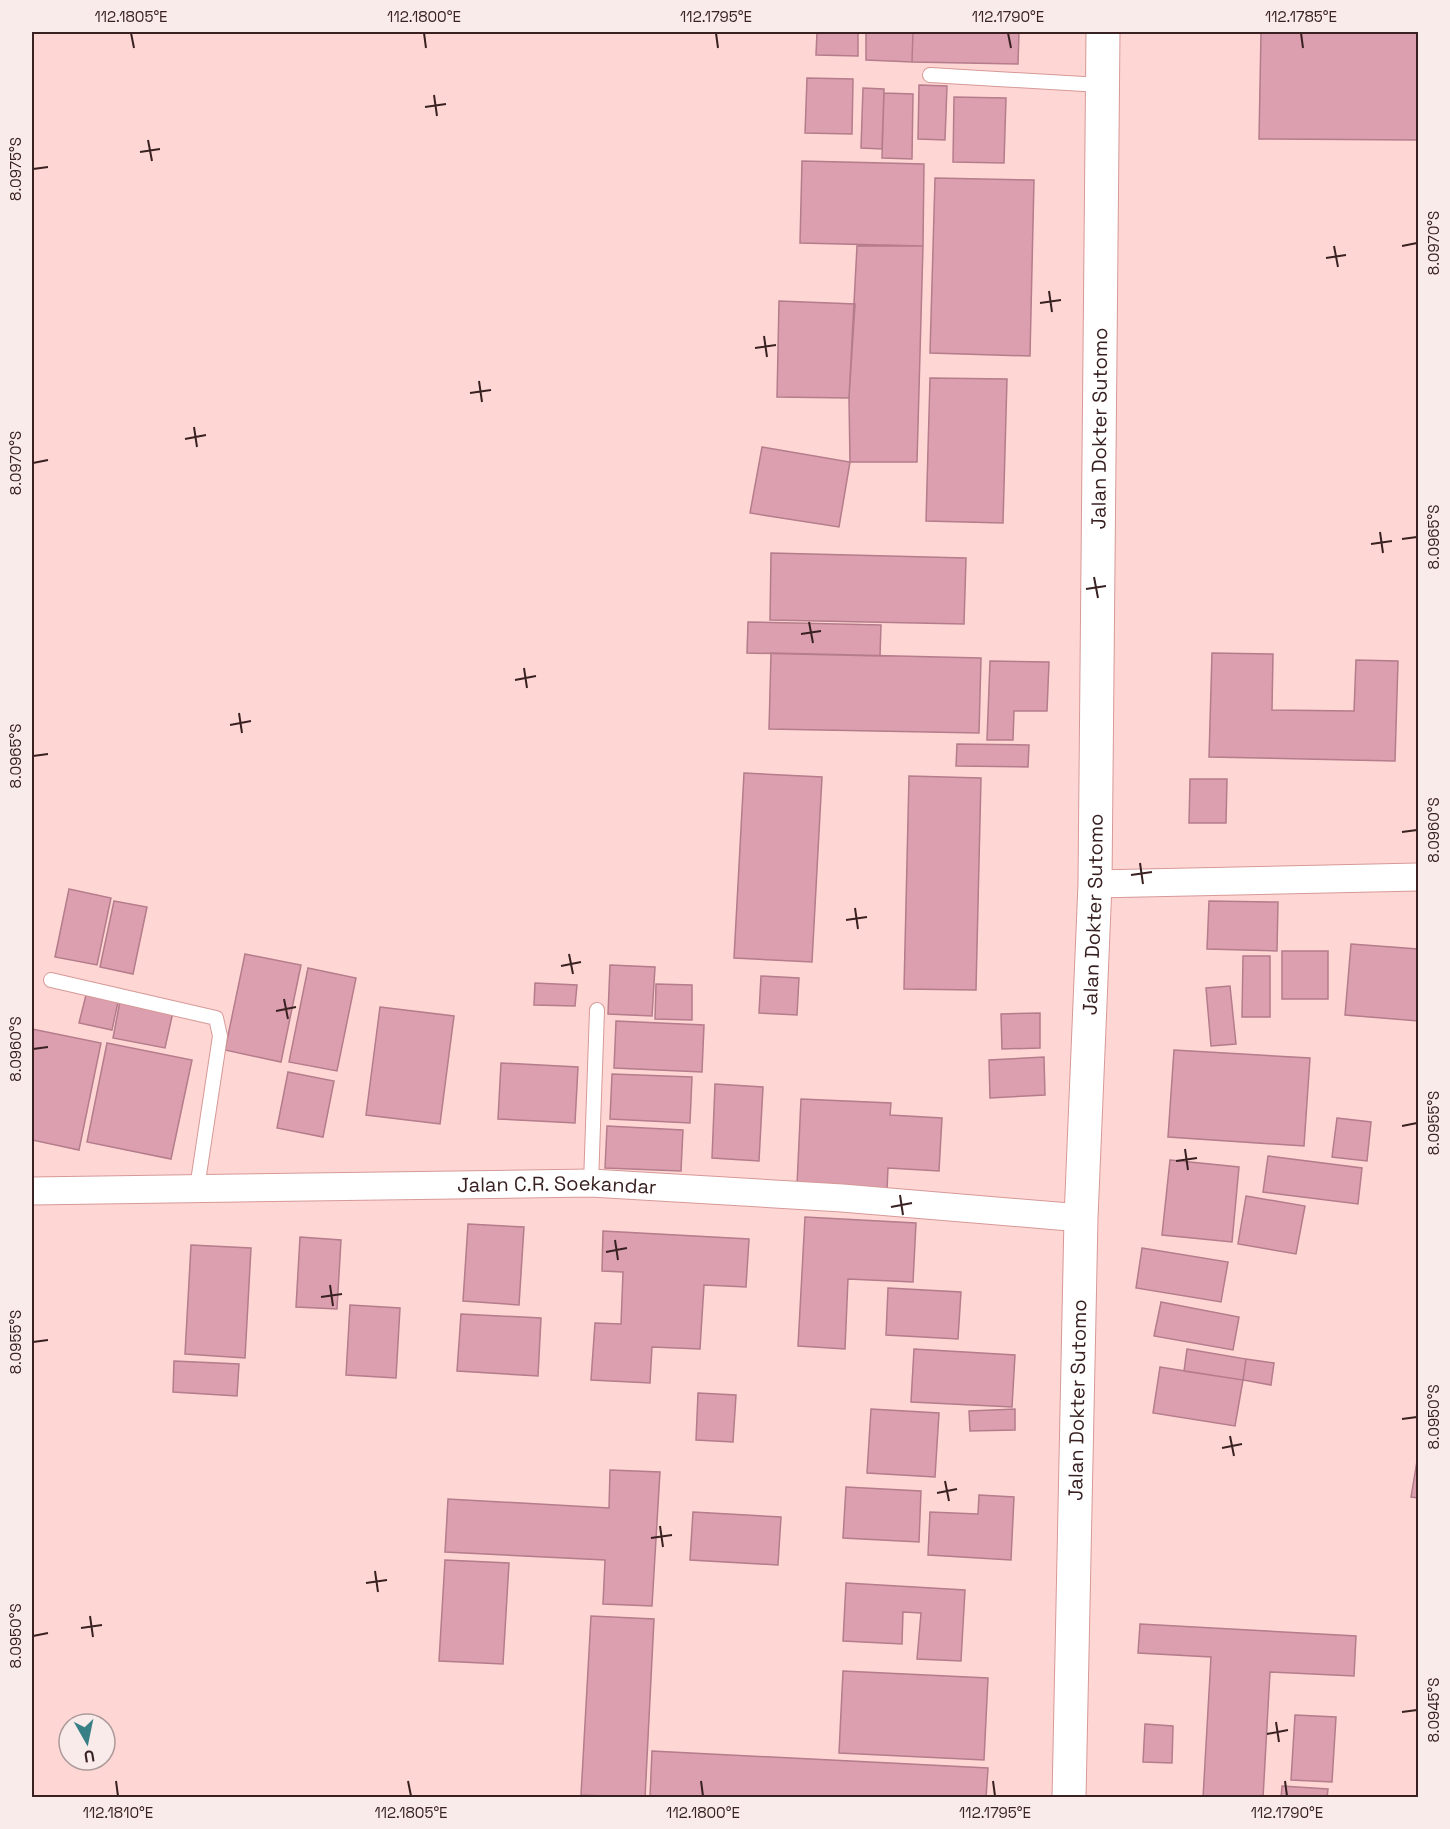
<svg xmlns="http://www.w3.org/2000/svg" width="1450" height="1829" viewBox="0 0 1450 1829" font-family="'Space Grotesk',sans-serif">
<style>
.building{fill:#db9faf;stroke:#b57c8b;stroke-width:1.5}
.lines{fill:none;stroke-linecap:round;stroke-linejoin:round}
.service-casing{stroke:#d69997;stroke-width:16}
.minor-casing{stroke:#d69997;stroke-width:29}
.secondary-casing{stroke:#d69997;stroke-width:35}
.service{stroke:#fff;stroke-width:14}
.minor{stroke:#fff;stroke-width:27}
.secondary{stroke:#fff;stroke-width:33}
.ticks{fill:none;stroke:#392121;stroke-width:2}
.labels{text-anchor:middle;dominant-baseline:central;stroke-width:4.5;stroke-linejoin:round;paint-order:stroke}
.street-label{font-size:20px;fill:#392121;stroke:#f9ebea}
.neatline{fill:none;stroke:#392121;stroke-width:2}
.ticks-label{font-size:15px;text-anchor:middle;fill:#392121}
</style>
<rect width="100%" height="100%" fill="#fed7d5"/>
<path class="building" d="M817,32H858V56L816,55Z
M866,32H913L912,62L866,60Z
M913,32H1019L1018,64L912,62Z
M1261,32H1418V140L1259,139Z
M807,78L853,79L852,134L805,133Z
M919,85L947,86L945,140L918,139Z
M863,88L884,89L882,149L861,148Z
M884,93L913,94L912,159L882,158Z
M954,97L1006,98L1004,163L953,162Z
M802,161L924,164L923,246L800,243Z
M935,178L1034,180L1030,356L930,353Z
M857,246H923L917,462H850L849,398Z
M779,301L855,304L849,398L777,397Z
M930,378L1007,379L1003,523L926,521Z
M762,447L850,462L839,527L750,513Z
M771,553L966,558L964,624L770,620Z
M748,622L881,625L880,656L747,653Z
M771,653L981,658L979,733L769,729Z
M1212,653L1273,654L1272,710L1354,711L1356,660L1398,661L1395,761L1209,757Z
M990,661L1049,662L1047,711H1014L1013,740H987Z
M957,744L1029,745L1028,767L956,766Z
M744,773L822,777L812,962L734,958Z
M909,776L981,778L976,990L904,989Z
M1190,779H1227L1226,823H1189Z
M69,889L111,898L97,965L55,957Z
M114,901L147,907L133,974L100,967Z
M1209,901L1278,902L1277,951L1207,949Z
M1351,944L1418,949V1021L1345,1015Z
M1282,951H1328V999H1282Z
M245,954L301,965L281,1062L225,1050Z
M1243,956H1270V1017H1242Z
M610,965L655,967L652,1016L608,1014Z
M308,968L356,978L337,1071L289,1062Z
M761,976L799,978L797,1015L759,1013Z
M535,983L577,985L575,1006L534,1005Z
M656,984L692,985V1020L655,1019Z
M1230,986L1236,1044L1211,1046L1206,988Z
M86,995L118,1002L112,1030L79,1023Z
M120,1001L173,1012L165,1048L113,1038Z
M380,1007L454,1016L440,1124L366,1115Z
M1040,1013V1048L1002,1049L1001,1014Z
M616,1021L704,1025L702,1072L614,1068Z
M32,1029L101,1043L79,1150L32,1140Z
M107,1043L192,1060L171,1159L87,1142Z
M1174,1050L1310,1058L1304,1146L1168,1137Z
M1044,1057L1045,1095L990,1098L989,1060Z
M501,1063L578,1067L575,1123L498,1119Z
M288,1072L334,1081L323,1137L277,1128Z
M612,1074L692,1077L690,1123L610,1119Z
M715,1084L763,1087L759,1161L712,1158Z
M801,1099L891,1103L890,1115L942,1118L939,1171L888,1168L887,1190L797,1185Z
M1337,1118L1371,1122L1367,1161L1332,1157Z
M607,1126L683,1130L681,1171L605,1168Z
M1268,1156L1362,1168L1358,1204L1263,1192Z
M1170,1160L1239,1167L1232,1242L1162,1235Z
M1246,1196L1305,1206L1296,1254L1238,1244Z
M805,1217L916,1223L913,1282L848,1279L845,1349L798,1346Z
M468,1224L524,1227L519,1305L463,1301Z
M603,1231L749,1239L746,1287L704,1285L700,1349L652,1347L650,1383L591,1380L595,1323L621,1324L623,1272L602,1271Z
M300,1237L341,1240L337,1309L296,1307Z
M191,1245L251,1248L245,1358L185,1354Z
M1142,1248L1228,1262L1221,1302L1136,1288Z
M888,1288L961,1292L958,1339L886,1335Z
M1161,1302L1239,1317L1233,1350L1154,1336Z
M350,1305L400,1308L396,1378L346,1375Z
M461,1314L541,1318L538,1376L457,1371Z
M914,1349L1015,1355L1012,1407L911,1402Z
M1187,1349L1246,1359L1243,1380L1184,1371Z
M1246,1359L1274,1363L1271,1385L1243,1380Z
M174,1361L239,1364L237,1396L173,1392Z
M1160,1367L1243,1380L1235,1426L1153,1413Z
M698,1393L736,1395L733,1442L696,1440Z
M871,1409L939,1413L935,1477L867,1473Z
M1015,1409V1430L970,1431L969,1411Z
M1418,1455V1498L1411,1497Z
M610,1470L660,1472L652,1606L603,1604L605,1560L445,1552L448,1499L609,1508Z
M846,1487L921,1491L919,1542L843,1538Z
M979,1495L1014,1497L1011,1560L928,1555L930,1512L978,1514Z
M693,1512L781,1517L778,1565L690,1560Z
M445,1560L509,1563L503,1664L439,1661Z
M846,1583L965,1590L961,1661L917,1659L921,1613L903,1612L902,1644L843,1641Z
M591,1616L654,1619L645,1798L581,1795Z
M1140,1624L1356,1636L1354,1676L1270,1672L1263,1798H1203L1211,1657L1138,1653Z
M843,1671L988,1678L984,1760L839,1753Z
M1295,1715L1336,1717L1332,1782L1291,1780Z
M1145,1724L1173,1726L1172,1763L1143,1762Z
M652,1751L988,1768L986,1798L650,1797Z
M1282,1786L1328,1789L1327,1798H1281Z"/>
<g class="lines">
<defs>
<path id="service" d="M930,75L1101,85
M51,980L216,1018L220,1036L197,1188
M591,1183L597,1010"/>
<g id="minor">
<path d="M1095,884L1418,877"/>
<path id="s1" d="M32,1191L591,1183L842,1198L1081,1218"/>
</g>
<g id="secondary">
<path id="s2" d="M1069,1798L1081,1218L1095,884L1103,32"/>
</g>
</defs>
<use href="#service" class="service-casing"/>
<use href="#minor" class="minor-casing"/>
<use href="#secondary" class="secondary-casing"/>
<use href="#service" class="service"/>
<use href="#minor" class="minor"/>
<use href="#secondary" class="secondary"/>
</g>
<path class="ticks" d="M131,33L134,48M424,33L426,48M716,33L718,48M1008,33L1011,48M1301,33L1303,48M434,95L437,116M425,107L446,104M148,140L152,161M140,152L160,149M33,169L48,167M1334,246L1338,267M1402,246L1417,243M1326,258L1346,255M1049,291L1052,312M1040,303L1061,300M764,336L767,357M755,348L776,345M479,381L482,402M470,393L491,390M194,427L197,447M185,439L206,435M33,463L48,460M1380,532L1383,553M1402,539L1417,537M1371,544L1392,541M1094,577L1098,598M1086,589L1106,586M809,622L813,643M801,634L821,631M524,668L527,688M515,680L536,676M239,713L242,733M230,725L251,721M33,756L48,754M1402,832L1417,830M1140,863L1143,884M1131,875L1152,872M855,908L858,929M846,920L867,917M569,954L573,974M561,966L581,962M284,999L288,1019M276,1011L296,1007M33,1049L48,1047M1402,1126L1417,1123M1185,1149L1188,1170M1176,1161L1197,1158M900,1195L903,1215M891,1207L912,1203M615,1240L618,1260M606,1252L627,1248M330,1285L333,1306M321,1297L342,1294M33,1342L48,1340M1402,1419L1417,1417M1230,1436L1234,1456M1222,1448L1242,1444M945,1481L949,1501M937,1493L957,1489M660,1526L663,1547M651,1538L672,1535M375,1571L378,1592M366,1583L387,1580M90,1616L93,1637M81,1628L102,1625M33,1636L48,1633M1402,1712L1417,1710M1276,1722L1279,1742M1267,1734L1288,1730M116,1781L118,1796M408,1781L411,1796M701,1781L703,1796M993,1781L995,1796M1285,1781L1287,1796"/>
<g class="labels">
<g class="street-label">
<text stroke="none"><textPath href="#s2" startOffset="1370">Jalan Dokter Sutomo</textPath></text>
<text stroke="none"><textPath href="#s2" startOffset="884">Jalan Dokter Sutomo</textPath></text>
<text stroke="none"><textPath href="#s1" startOffset="525">Jalan C.R. Soekandar</textPath></text>
<text stroke="none"><textPath href="#s2" startOffset="398">Jalan Dokter Sutomo</textPath></text>
</g>
</g>
<rect width="1450" height="1829" fill="none" stroke="#f9ebea" stroke-width="66"/>
<g transform="translate(87 1742) rotate(171)"><circle r="28" fill="#f9ebea" stroke="#ac9a9a" stroke-width="1.5"/>
<path d="M0-4.5L10 22L0 15L-10 22Z" fill="#388086"/>
<text y="-9" font-size="16" font-weight="bold" text-anchor="middle" fill="#392121">U</text>
</g>
<rect x="33" y="33" width="1384" height="1763" class="neatline"/>
<g class="ticks-label">
<text x="131" y="22">112.1805°E</text>
<text x="424" y="22">112.1800°E</text>
<text x="716" y="22">112.1795°E</text>
<text x="1008" y="22">112.1790°E</text>
<text x="1301" y="22">112.1785°E</text>
<text transform="translate(16 169) rotate(-90)" y="5">8.0975°S</text>
<text transform="translate(1434 243) rotate(-90)" y="5">8.0970°S</text>
<text transform="translate(16 463) rotate(-90)" y="5">8.0970°S</text>
<text transform="translate(1434 537) rotate(-90)" y="5">8.0965°S</text>
<text transform="translate(16 756) rotate(-90)" y="5">8.0965°S</text>
<text transform="translate(1434 830) rotate(-90)" y="5">8.0960°S</text>
<text transform="translate(16 1049) rotate(-90)" y="5">8.0960°S</text>
<text transform="translate(1434 1123) rotate(-90)" y="5">8.0955°S</text>
<text transform="translate(16 1342) rotate(-90)" y="5">8.0955°S</text>
<text transform="translate(1434 1417) rotate(-90)" y="5">8.0950°S</text>
<text transform="translate(16 1636) rotate(-90)" y="5">8.0950°S</text>
<text transform="translate(1434 1710) rotate(-90)" y="5">8.0945°S</text>
<text x="118" y="1818">112.1810°E</text>
<text x="411" y="1818">112.1805°E</text>
<text x="703" y="1818">112.1800°E</text>
<text x="995" y="1818">112.1795°E</text>
<text x="1287" y="1818">112.1790°E</text>
</g>
</svg>
